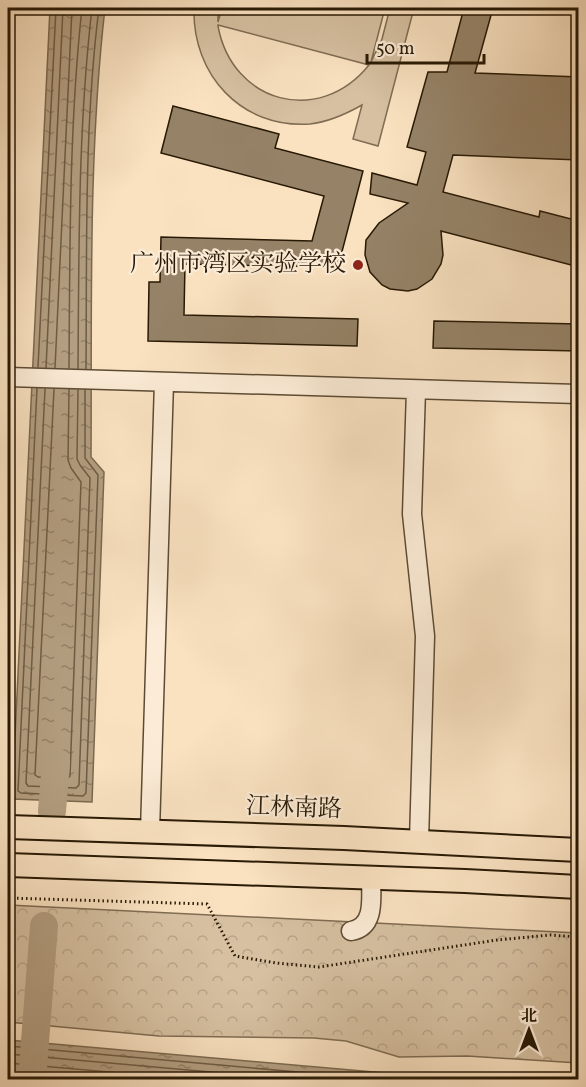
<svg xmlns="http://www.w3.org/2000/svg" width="586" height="1087" viewBox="0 0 586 1087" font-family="Vollkorn,'Noto Serif SC',serif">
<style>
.park{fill:url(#park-crowns);stroke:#7f6c53;stroke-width:1.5}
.garden{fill:#d6c0a1;stroke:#7f6c53;stroke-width:1.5;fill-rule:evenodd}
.water{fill:url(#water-ripples);stroke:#7b694f;stroke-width:1.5}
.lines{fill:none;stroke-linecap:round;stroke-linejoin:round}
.shore{stroke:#6e5c43;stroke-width:1.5}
.river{stroke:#b39e81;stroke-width:28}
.building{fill:#958267;stroke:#281905;stroke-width:1.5}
.minor-casing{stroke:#5c4b34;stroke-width:21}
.major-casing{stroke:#281905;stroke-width:26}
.path{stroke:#281905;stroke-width:3;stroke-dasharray:1.5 3;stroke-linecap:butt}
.minor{stroke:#fcecd7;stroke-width:18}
.major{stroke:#fae2c1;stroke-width:22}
.poi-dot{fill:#8f2418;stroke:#fcecd7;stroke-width:2}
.labels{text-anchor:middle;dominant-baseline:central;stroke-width:4.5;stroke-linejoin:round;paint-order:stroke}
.poi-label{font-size:24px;fill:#281905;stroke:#fcecd7;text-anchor:end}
.street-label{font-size:24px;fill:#281905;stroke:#fcecd7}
</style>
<defs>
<pattern id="park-crowns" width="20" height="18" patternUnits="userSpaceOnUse" patternTransform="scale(1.5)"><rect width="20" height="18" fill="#d6c0a1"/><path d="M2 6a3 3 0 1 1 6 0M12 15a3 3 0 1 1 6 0" fill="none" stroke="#b8a489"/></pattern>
<pattern id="water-ripples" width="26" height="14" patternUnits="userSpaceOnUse" patternTransform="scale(1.5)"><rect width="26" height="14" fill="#b39e81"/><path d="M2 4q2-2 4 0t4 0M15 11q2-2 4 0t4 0" fill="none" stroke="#928068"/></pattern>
</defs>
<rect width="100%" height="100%" fill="#fae2c1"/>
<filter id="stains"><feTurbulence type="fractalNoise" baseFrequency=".00333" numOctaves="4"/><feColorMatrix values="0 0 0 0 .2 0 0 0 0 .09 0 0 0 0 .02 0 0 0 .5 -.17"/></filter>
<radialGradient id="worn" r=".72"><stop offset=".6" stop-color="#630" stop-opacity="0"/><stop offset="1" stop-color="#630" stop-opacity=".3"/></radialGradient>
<path class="park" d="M8,905L578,933V1063L467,1056L399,1057L346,1041L314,1038L159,1036L8,1022Z"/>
<path class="garden" d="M194,8H218V22L222,8H385L371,62L382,39L390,8H414L378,146L353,139L362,105C346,114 329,122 310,124C241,129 192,74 194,8ZM218,26V25L369,65C319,127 232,103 218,26Z"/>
<path class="water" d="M50,8H105C88,157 92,307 91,457L104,472L92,802L12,799Z
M8,1040L454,1079H8Z"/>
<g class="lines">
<path class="shore" d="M38,367L56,8
M46,368L63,8
M55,368L72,8
M69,368C70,248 69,127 82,8
M78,369C79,248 78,128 92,8
M86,369C87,248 84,127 99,8
M37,388L18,791L21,793L83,796L86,793L98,475L85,458V390
M45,389L26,783L28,786L76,788L79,785L90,478L80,465L77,459L78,390
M54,389L35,775L38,777L67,779L70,776L81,482L71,468L68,460L69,389
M8,1046L386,1080
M8,1054L300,1080
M8,1063L198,1080"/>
<path class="river" d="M52,811L56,762
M32,1080L44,926"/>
</g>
<path class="building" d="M464,8H493L475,73L579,77V160L453,155L443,192L539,217L540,211L579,221V267L441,231L443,255L441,264L432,279L417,289L408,291L390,289L382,285L370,272L365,255L366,240L379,223L408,203L370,194L372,173L417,185L426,152L407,147L428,72H447Z
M173,106L279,134L275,148L363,171L338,267L185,264L184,315L358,319L357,346L148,341L149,282H160L161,237L312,241L324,196L161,153Z
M434,321L579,324V351L433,348Z"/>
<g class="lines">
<defs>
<path id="minor" d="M8,377L578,394
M416,390L412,514L425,636L419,841
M150,831L164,382
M351,931C376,927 371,897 371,878"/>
<path id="major" d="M8,827L344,838L578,850
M8,865L465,881L578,887"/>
</defs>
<use href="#minor" class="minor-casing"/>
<use href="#major" class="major-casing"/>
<path class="path" d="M8,898L207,904L235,956L276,963L319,967L497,940L550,935L578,937"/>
<use href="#minor" class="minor"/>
<use href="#major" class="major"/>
</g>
<circle class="poi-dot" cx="358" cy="265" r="6"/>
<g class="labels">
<g class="poi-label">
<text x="346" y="265">广州市湾区实验学校</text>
</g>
<g class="street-label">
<text transform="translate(294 809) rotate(2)">江林南路</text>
</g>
</g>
<rect width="586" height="1087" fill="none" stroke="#fae2c1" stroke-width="30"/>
<rect x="9" y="9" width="568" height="1069" fill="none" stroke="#281905" stroke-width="3"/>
<rect x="15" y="15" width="556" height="1057" fill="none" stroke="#281905" stroke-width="1.5"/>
<g transform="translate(529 1030)" stroke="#fcecd7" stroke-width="4.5" paint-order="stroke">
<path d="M0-4.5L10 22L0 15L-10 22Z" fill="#281905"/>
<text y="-9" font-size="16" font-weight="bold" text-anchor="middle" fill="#281905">北</text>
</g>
<path d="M367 54v9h117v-9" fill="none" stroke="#281905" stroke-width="3"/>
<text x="376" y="54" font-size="18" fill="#281905" stroke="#fcecd7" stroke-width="4.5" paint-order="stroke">50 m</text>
<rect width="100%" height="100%" filter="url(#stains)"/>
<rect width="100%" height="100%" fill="url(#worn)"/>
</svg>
